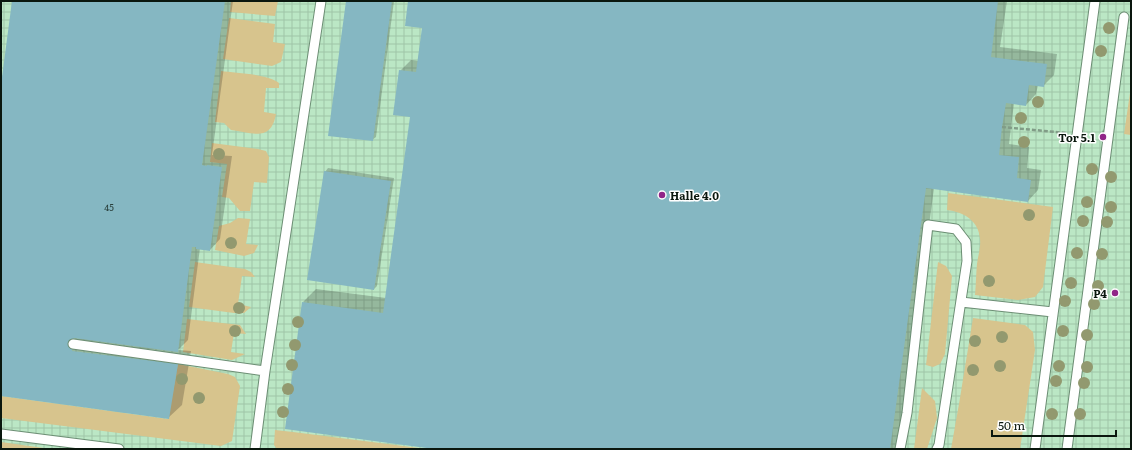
<svg xmlns="http://www.w3.org/2000/svg" width="1132" height="450" viewBox="0 0 1132 450" font-family="Literata,serif">
<style>
.industrial{fill:url(#industrial-grid)}
.grass{fill:#d7c48d}
.shadow{fill:#0003}
.building{fill:#85b7c2}
.lines{fill:none;stroke-linecap:round;stroke-linejoin:round}
.lane-casing{stroke:#6c8e74;stroke-width:11}
.path{stroke:#819c87;stroke-width:2.5;stroke-dasharray:4 2;stroke-linecap:butt}
.lane{stroke:#fff;stroke-width:9}
.tree{fill:#92996f}
.poi-dot{fill:#912588;stroke:#fff;stroke-width:1.5}
.labels{text-anchor:middle;dominant-baseline:central;stroke-width:3;stroke-linejoin:round;paint-order:stroke}
.number-label{font-size:9px;fill:#293f3b}
.poi-label{font-size:11px;font-weight:bold;fill:#0a170e;stroke:#fff;text-anchor:end}
</style>
<defs>
<pattern id="industrial-grid" width="8" height="8" patternUnits="userSpaceOnUse"><rect width="8" height="8" fill="#bbe7c5"/><path d="M0 4h8M4 0v8" fill="none" stroke="#9fc5a8"/></pattern>
</defs>
<rect width="100%" height="100%" fill="#caefd2"/>
<path class="industrial" d="M1,1H1131V449H1Z"/>
<path class="grass" d="M231,1H278L275,16L230,12Z
M229,18L275,24L273,42L285,44L281,62L272,66L223,59Z
M221,71C236,73 268,74 279,83V88H266L264,112L276,114C271,142 253,133 231,130L224,123L215,122Z
M1131,86V135L1124,134Z
M212,143L258,149L266,151L269,157L267,183L254,182L250,211H240L229,198L222,197L227,164L210,162Z
M948,193L1053,207L1043,287L1035,297L1018,300L975,295C976,284 976,274 977,264C978,256 981,247 980,239C979,221 964,212 947,210Z
M238,218L250,219L246,244L258,245L254,253L244,256L215,250L219,226L230,223Z
M195,262L245,269L251,272L255,277L242,276L238,304L251,307L244,313H234L189,307Z
M938,262L946,266L952,276L945,354L940,364L933,367L926,365Z
M973,318L1025,325L1033,332L1035,350L1020,449H951L959,404Z
M187,319L240,325L246,334L234,333L231,352L245,354L232,360L183,352Z
M178,364L228,374L235,377L240,386L232,441L221,446L1,418V396L168,419Z
M922,388L935,401L937,418L927,449H914Z
M275,430L293,432L427,449H277L274,445Z
M1,442L51,449H1Z"/>
<path class="shadow" d="M13,1H233L212,155L232,156L220,239L210,250L200,248L188,340L178,350L191,351L182,405L168,418L1,395V90Z
M347,1H394L376,137L372,140Z
M409,1H1007L1000,47L1057,54L1054,75L1043,86L1038,85L1036,94L1026,105L1014,103L1009,144L1029,147L1027,168L1041,170L1038,190L1028,201L934,188L910,368L901,449H441L303,302L316,289L386,298L411,116L400,71L411,60L418,61L423,27Z
M1106,127L1105,142H1101L1102,131Z
M328,168L394,178L377,286L374,289L325,172Z"/>
<path class="building" d="M12,1H225L202,165L207,166V165L222,167L210,251L196,249V247H192L178,352L74,338L72,351L178,364L169,419L1,396V85Z
M346,1H392L373,141L328,136Z
M408,1H998L991,57L1047,64L1044,87L1029,85L1026,106L1006,103L1002,127L999,155L1019,157L1017,178L1031,180L1028,202L926,188L890,449H434L285,429L302,302L383,313L410,117L393,115L399,70L416,72L422,28L405,26Z
M324,171L391,181L374,290L307,280Z"/>
<g class="lines">
<defs>
<path id="lane" d="M961,302L1053,312
M73,344L265,371
M1,434L119,449
M255,449L265,371L321,1
M900,449L907,413L928,225L956,229L966,242L967,261L939,445L937,449
M1035,449L1095,1
M1067,449L1124,17"/>
</defs>
<use href="#lane" class="lane-casing"/>
<path class="path" d="M1002,127L1066,133"/>
<use href="#lane" class="lane"/>
</g>
<g class="tree">
<circle cx="1109" cy="28" r="6"/>
<circle cx="1101" cy="51" r="6"/>
<circle cx="1038" cy="102" r="6"/>
<circle cx="1021" cy="118" r="6"/>
<circle cx="1024" cy="142" r="6"/>
<circle cx="219" cy="154" r="6"/>
<circle cx="1092" cy="169" r="6"/>
<circle cx="1111" cy="177" r="6"/>
<circle cx="1087" cy="202" r="6"/>
<circle cx="1111" cy="207" r="6"/>
<circle cx="1029" cy="215" r="6"/>
<circle cx="1083" cy="221" r="6"/>
<circle cx="1107" cy="222" r="6"/>
<circle cx="231" cy="243" r="6"/>
<circle cx="1077" cy="253" r="6"/>
<circle cx="1102" cy="254" r="6"/>
<circle cx="989" cy="281" r="6"/>
<circle cx="1071" cy="283" r="6"/>
<circle cx="1098" cy="286" r="6"/>
<circle cx="1065" cy="301" r="6"/>
<circle cx="1094" cy="304" r="6"/>
<circle cx="239" cy="308" r="6"/>
<circle cx="298" cy="322" r="6"/>
<circle cx="235" cy="331" r="6"/>
<circle cx="1063" cy="331" r="6"/>
<circle cx="1087" cy="335" r="6"/>
<circle cx="1002" cy="337" r="6"/>
<circle cx="975" cy="341" r="6"/>
<circle cx="295" cy="345" r="6"/>
<circle cx="292" cy="365" r="6"/>
<circle cx="1000" cy="366" r="6"/>
<circle cx="1059" cy="366" r="6"/>
<circle cx="1087" cy="367" r="6"/>
<circle cx="973" cy="370" r="6"/>
<circle cx="182" cy="379" r="6"/>
<circle cx="1056" cy="381" r="6"/>
<circle cx="1084" cy="383" r="6"/>
<circle cx="288" cy="389" r="6"/>
<circle cx="199" cy="398" r="6"/>
<circle cx="283" cy="412" r="6"/>
<circle cx="1052" cy="414" r="6"/>
<circle cx="1080" cy="414" r="6"/>
</g>
<g class="poi-dot">
<circle cx="1103" cy="137" r="4"/>
<circle cx="662" cy="195" r="4"/>
<circle cx="1115" cy="293" r="4"/>
</g>
<g class="labels">
<g class="number-label">
<text x="109" y="207">45</text>
</g>
<g class="poi-label">
<text x="1095" y="137">Tor 5.1</text>
<text x="670" y="195" text-anchor="start">Halle 4.0</text>
<text x="1107" y="293">P4</text>
</g>
</g>
<rect width="1132" height="450" fill="none" stroke="#0a170e" stroke-width="4"/>
<path d="M992 430v6h124v-6" fill="none" stroke="#0a170e" stroke-width="2"/>
<text x="998" y="430" font-size="12" fill="#0a170e" stroke="#ffffff" stroke-width="3" paint-order="stroke">50 m</text>
</svg>
